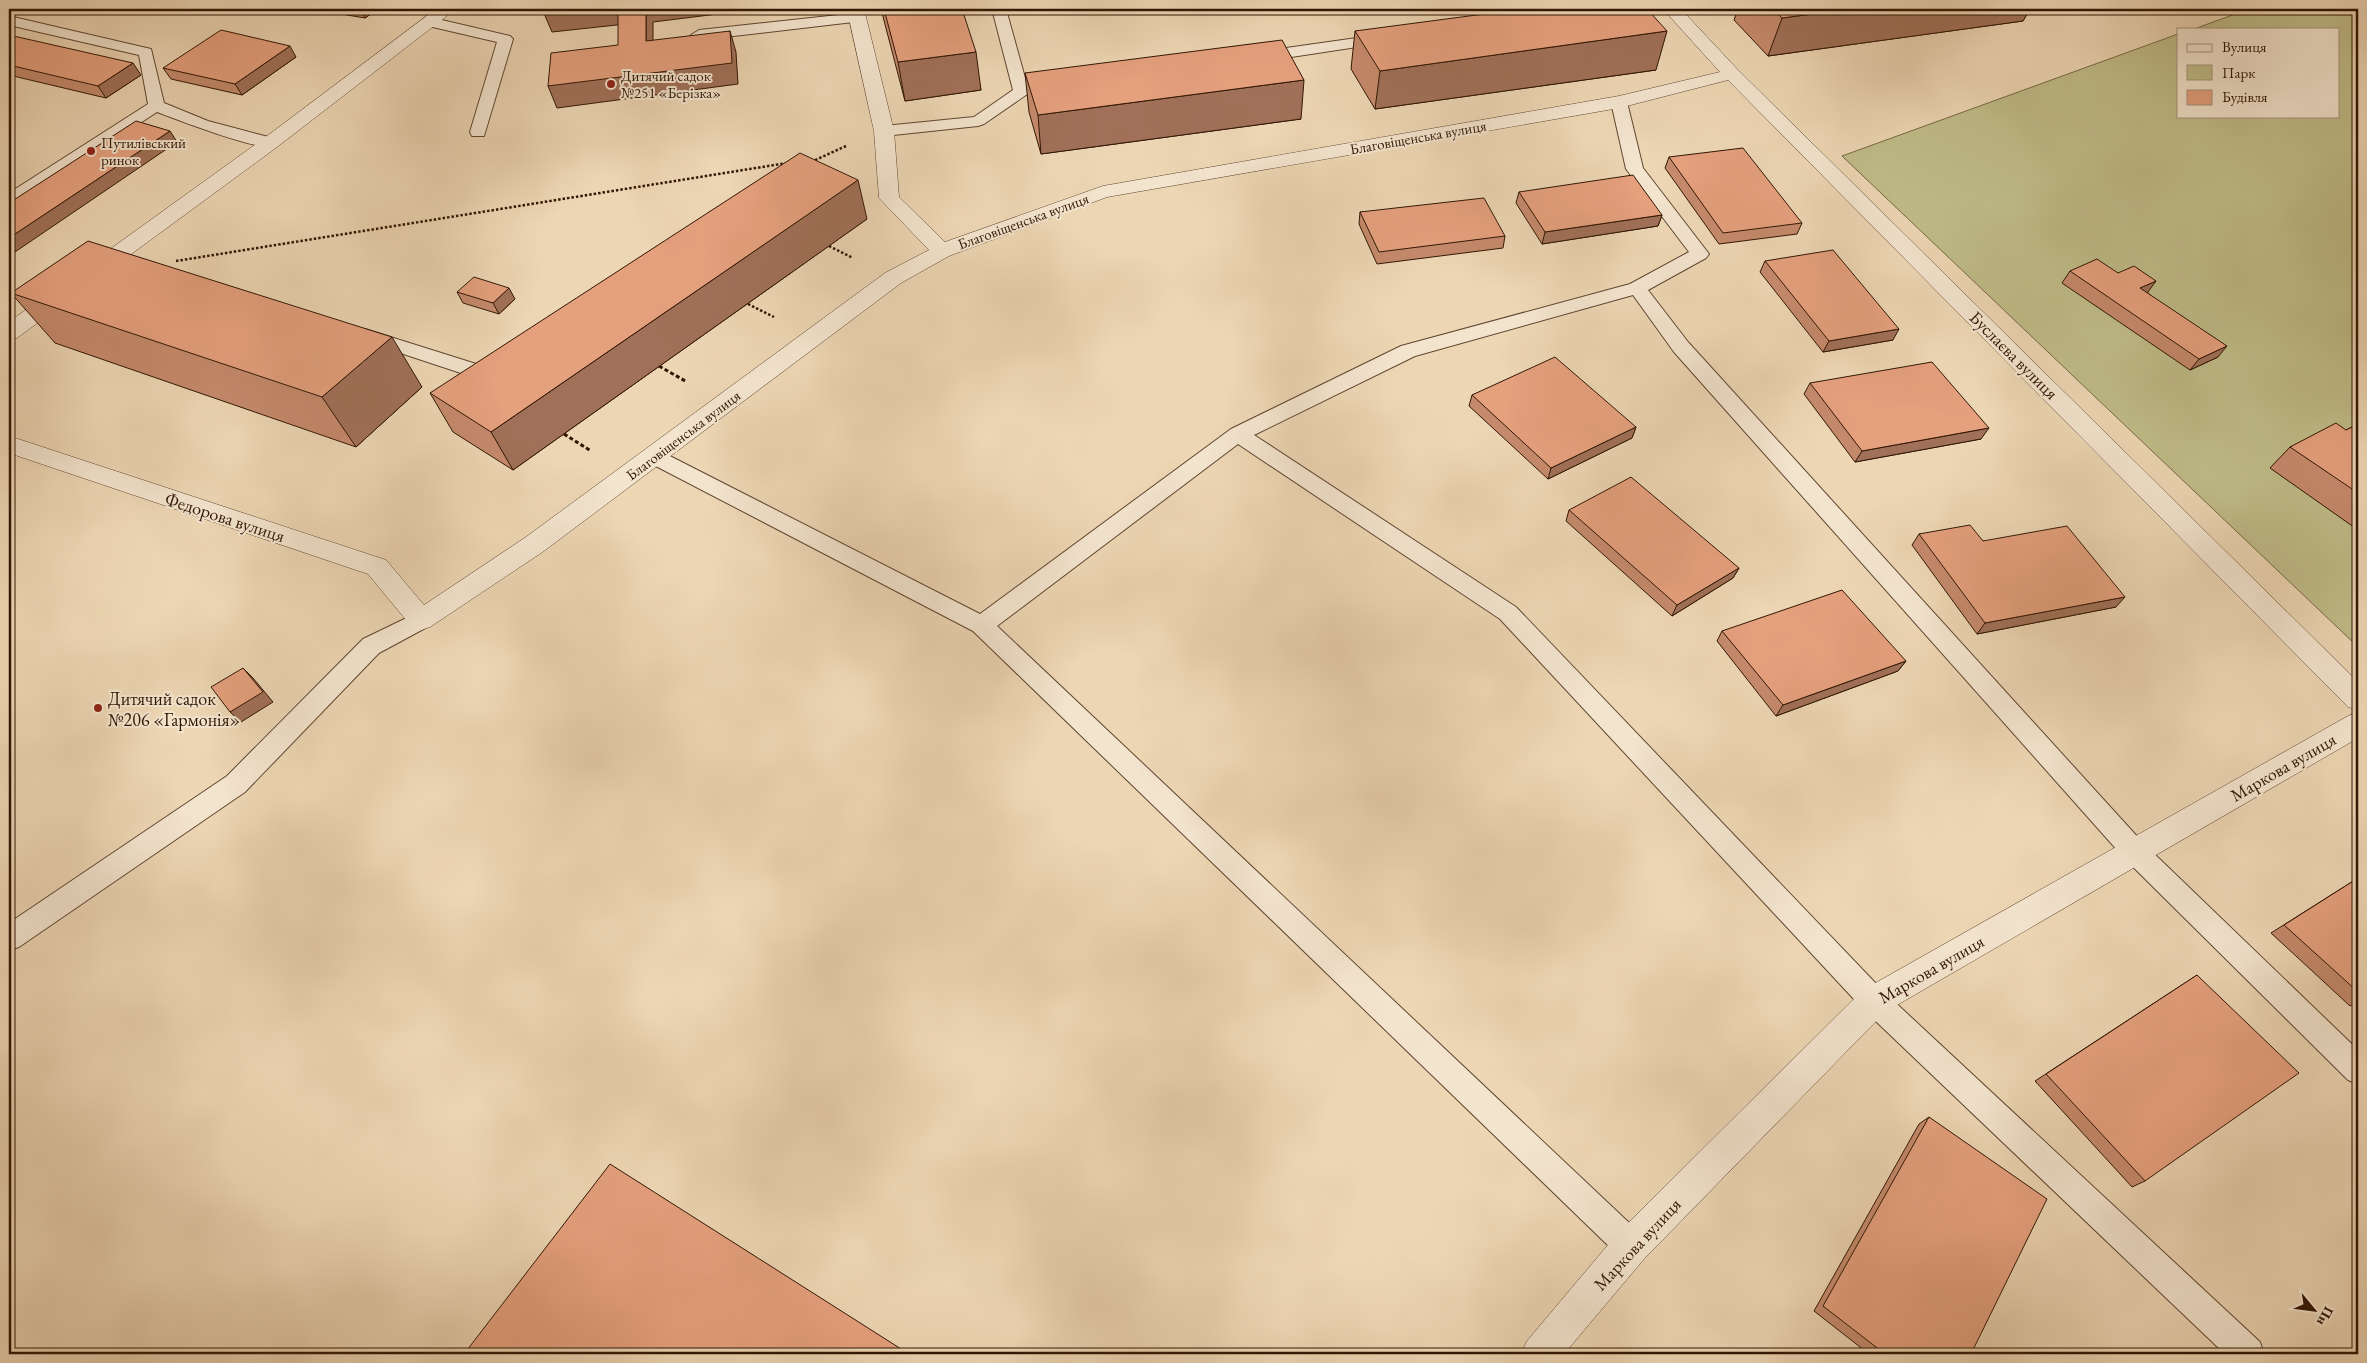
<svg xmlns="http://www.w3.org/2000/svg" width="2367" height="1363" viewBox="0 0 2367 1363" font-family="'EB Garamond',serif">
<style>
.green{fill:#bfbc88;stroke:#786946}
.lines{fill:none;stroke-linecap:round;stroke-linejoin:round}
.lane-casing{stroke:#604630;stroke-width:2}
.street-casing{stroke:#604630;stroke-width:1}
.path-far1{stroke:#311604;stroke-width:2.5;stroke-dasharray:2.5 2;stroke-linecap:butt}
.path{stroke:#311604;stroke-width:3;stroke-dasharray:4 2.5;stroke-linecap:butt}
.lane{fill:#f3e4ce;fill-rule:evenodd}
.street{fill:#f3e4ce;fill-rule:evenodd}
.wall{fill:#c58a6c;stroke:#311604}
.shaded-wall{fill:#a07058;stroke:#311604}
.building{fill:#e5a07e;stroke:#311604}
.poi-dot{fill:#8f2418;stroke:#f3e4ce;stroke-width:2}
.labels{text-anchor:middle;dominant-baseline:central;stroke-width:4;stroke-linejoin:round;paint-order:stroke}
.far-poi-label{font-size:15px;fill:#311604;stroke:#f3e4ce;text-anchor:start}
.far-street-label{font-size:15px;fill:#311604;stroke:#f3e4ce}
.street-label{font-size:18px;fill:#311604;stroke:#f3e4ce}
.poi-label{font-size:18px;fill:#311604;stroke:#f3e4ce;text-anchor:start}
</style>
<rect width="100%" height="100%" fill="#edd6b4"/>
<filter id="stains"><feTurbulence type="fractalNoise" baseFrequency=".004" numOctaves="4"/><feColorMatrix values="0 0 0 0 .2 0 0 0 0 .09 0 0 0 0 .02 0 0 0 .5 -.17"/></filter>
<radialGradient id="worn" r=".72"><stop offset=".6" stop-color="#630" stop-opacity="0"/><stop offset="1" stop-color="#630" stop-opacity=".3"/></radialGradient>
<path class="green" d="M2249,9H2358V647L1842,156L2178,34V116H2338V29H2194Z"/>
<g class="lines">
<defs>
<path id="lane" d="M992,9H1006L1027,85L1059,81L1065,83L1067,86L1065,89L1026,95L984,124L978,126L884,136L878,135L876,131L878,127L884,126L974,117L1013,90Z
M857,13L862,15L865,18L862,21L699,40L691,35L699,30Z
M9,16L151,49L164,103L208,121L276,139L278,143L276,147C258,151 178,120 157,112L15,205L9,206V193L148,104L139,55L9,25Z
M429,17L510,36L513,39L484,136H472L470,132L497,42L424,25L421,22L424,19Z
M1385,34L1393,39L1390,42L1258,62L1252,60L1250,57L1252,54L1258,52Z
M1619,97L1625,99L1627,102L1643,168L1709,254L1706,258L1648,290L1688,342L2144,844L2358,1050V1084L2348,1080L2126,860L1674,352L1633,295L1415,356L1254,435L1516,607L1884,992L2260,1342L2264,1354H2225L1864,1010L1500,619L1238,444L997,626L1642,1235L1647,1246L1642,1257L1631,1262L1620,1257L973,631L648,462L645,457L648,452L655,450L662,452L980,614L1231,429L1401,346L1630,284L1689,252L1626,169L1611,102L1613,99Z
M365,329L489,368L492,373L489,378L482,380L358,339L355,335L358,331Z
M421,611L429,614L432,620L429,626L379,653L245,792L19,947L9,950V923L227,776L363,639Z"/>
<path id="street" d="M436,9H456L277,147L17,338L9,340V322L263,139Z
M847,9H864L894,131L899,197L945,242L1103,186L1619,96L1720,72L1663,9H1681L1738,70L2358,682V710L2348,707L1728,80L1619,108L1107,197L949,256L901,283L544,551L430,627L421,630L412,627L368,574L9,453V436L386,560L424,605L526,537L885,273L929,250L879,198L874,131Z
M2358,712V738L1885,1012L1644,1259L1564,1354H1521L1527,1341L1618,1233L1863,990L2348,716Z"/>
</defs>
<use href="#lane" class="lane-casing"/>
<use href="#street" class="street-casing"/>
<path class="path-far1" d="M811,162L846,146
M829,246L853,258
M176,261L787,163
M748,304L774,317"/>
<path class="path" d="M659,366L687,382
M564,434L591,451"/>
<use href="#lane" class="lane"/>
<use href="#street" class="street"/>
</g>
<path class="wall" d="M333,9H378L365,18L335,13Z
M881,9H962L981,90L905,101Z
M1738,9H2030L2023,21L1768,56L1734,20Z
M1355,31L1656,70L1375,109L1351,69Z
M9,35L141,75L106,98L9,75Z
M296,57L242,95L171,79L163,68Z
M1025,73L1301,119L1041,154L1029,112Z
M1669,157L1802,223L1797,234L1719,244L1665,168Z
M1519,192L1662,215L1658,226L1542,244L1516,203Z
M1360,212L1505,236L1503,248L1377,264L1359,224Z
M867,219L513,470L453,432L430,393Z
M1765,261L1893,340L1823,352L1760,272Z
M2070,271L2118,273L2156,281L2147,292L2218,357L2190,370L2062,283Z
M457,292L515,299L499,314L463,303Z
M11,293L422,387L356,447L55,343Z
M1810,383L1981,439L1855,462L1804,394Z
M1472,395L1636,427L1632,438L1548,479L1469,406Z
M2358,424V530L2270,468L2290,447L2346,430Z
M1569,510L1739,568L1733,578L1672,616L1566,521Z
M1919,534L1983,541L2116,607L1977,634L1912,545Z
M1722,631L1906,661L1898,671L1776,716L1717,641Z
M2358,878V1002L2350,1006L2271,933Z
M2197,975L2145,1181L2132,1187L2035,1081Z
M1929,1117L1971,1354H1869L1814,1311L1919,1124Z"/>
<path class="shaded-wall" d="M360,9H378L365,18Z
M563,9H620L626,24L552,32L543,11Z
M646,9H733L734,12L653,22V63L646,41Z
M1850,9H2030L2023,21L1768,56L1782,18Z
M730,31L736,52L738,84L557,108L548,86Z
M1667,31L1656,70L1375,109L1380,71Z
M290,46L296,57L242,95L235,84Z
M976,52L981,90L905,101L898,62Z
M133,63L141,75L106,98L98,86Z
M1304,80L1301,119L1041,154L1038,115Z
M170,131L177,142L9,256V238Z
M858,180L867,219L513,470L491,432Z
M1662,215L1658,226L1542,244L1545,232Z
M2156,281L2148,292L2132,299L2140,288Z
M509,288L515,299L499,314L493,303Z
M1899,329L1893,340L1823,352L1829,341Z
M392,337L422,387L356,447L322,397Z
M2227,346L2218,357L2190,370L2199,359Z
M1636,427L1632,438L1548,479L1551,468Z
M1989,428L1981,439L1855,462L1862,451Z
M1739,568L1733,578L1672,616L1677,605Z
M2125,597L2116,607L1977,634L1985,623Z
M1906,661L1898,671L1776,716L1783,705Z
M243,668L253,678L273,702L241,722L230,712Z"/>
<path class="building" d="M544,9H563L543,11Z
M618,9H646V41L730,31L732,63L548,86L551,53L618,45Z
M884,9H962L976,52L898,62Z
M1522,9H1647L1667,31L1380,71L1355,31Z
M1773,9H1850L1782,18Z
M221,30L290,46L235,84L163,68Z
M9,35L133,63L98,86L9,65Z
M1282,40L1304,80L1038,115L1025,73Z
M136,121L170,131L9,238V203Z
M1743,148L1802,223L1723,233L1669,157Z
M800,153L858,180L491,432L430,393Z
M1633,175L1662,215L1545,232L1519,192Z
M1484,198L1505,236L1379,252L1360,212Z
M88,241L392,337L322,397L11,293Z
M1833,250L1899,329L1829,341L1765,261Z
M2097,259L2118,273L2134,266L2156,281L2140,288L2227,346L2199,359L2070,271Z
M474,277L509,288L493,303L457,292Z
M1555,357L1636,427L1551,468L1472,395Z
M1932,362L1989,428L1862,451L1810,383Z
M2336,423L2346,430L2358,424V493L2290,447Z
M1631,477L1739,568L1677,605L1569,510Z
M1970,525L1983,541L2067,526L2125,597L1985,623L1919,534Z
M1842,590L1906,661L1783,705L1722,631Z
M243,668L263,692L230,712L211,687Z
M2358,878V992L2284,925Z
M2197,975L2299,1073L2145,1181L2046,1074Z
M1929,1117L2047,1199L1971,1354H1885L1823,1306Z
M610,1164L909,1354H464Z"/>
<g class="poi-dot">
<circle cx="611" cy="84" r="5"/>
<circle cx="91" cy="151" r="5"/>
<circle cx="98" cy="708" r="5"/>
</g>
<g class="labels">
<g class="far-poi-label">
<text x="621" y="75">Дитячий садок<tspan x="621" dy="17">№251 «Берізка»</tspan></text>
<text x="101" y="142">Путилівський<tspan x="101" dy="17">ринок</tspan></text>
</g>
<g class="far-street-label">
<text transform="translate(1418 137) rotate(-10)">Благовіщенська вулиця</text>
<text transform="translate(1023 221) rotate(-20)">Благовіщенська вулиця</text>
<text transform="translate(683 435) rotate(-37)">Благовіщенська вулиця</text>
</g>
<g class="street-label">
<text transform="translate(2014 355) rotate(45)">Буслаєва вулиця</text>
<text transform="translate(225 517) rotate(18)">Федорова вулиця</text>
<text transform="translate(2283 767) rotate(-30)">Маркова вулиця</text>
<text transform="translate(1931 969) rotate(-30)">Маркова вулиця</text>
<text transform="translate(1637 1244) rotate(-47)">Маркова вулиця</text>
</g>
<g class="poi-label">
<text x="108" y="698">Дитячий садок<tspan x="108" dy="21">№206 «Гармонія»</tspan></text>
</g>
</g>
<rect width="2367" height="1363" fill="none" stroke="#edd6b4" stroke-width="30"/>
<rect x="10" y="10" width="2347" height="1343" fill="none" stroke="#311604" stroke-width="2.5"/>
<rect x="15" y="15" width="2337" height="1333" fill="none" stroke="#311604"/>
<rect x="2177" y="28" width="162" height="90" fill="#f3e4ce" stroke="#a5927d"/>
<rect x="2187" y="44" width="25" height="8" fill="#f3e4ce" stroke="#a5927d"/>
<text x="2222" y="52" font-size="15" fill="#311604">Вулиця</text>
<rect x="2187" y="65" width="25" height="15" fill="#bfbc88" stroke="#a5927d"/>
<text x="2222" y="78" font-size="15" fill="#311604">Парк</text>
<rect x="2187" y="90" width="25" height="15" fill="#e5a07e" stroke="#a5927d"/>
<text x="2222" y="102" font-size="15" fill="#311604">Будівля</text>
<g transform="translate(2314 1310) rotate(119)" stroke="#f3e4ce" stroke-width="4" paint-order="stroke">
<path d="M0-4L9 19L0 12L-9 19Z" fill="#311604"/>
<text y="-8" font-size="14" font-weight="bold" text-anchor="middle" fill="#311604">Пн</text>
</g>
<rect width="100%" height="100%" filter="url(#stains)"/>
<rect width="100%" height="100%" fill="url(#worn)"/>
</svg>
